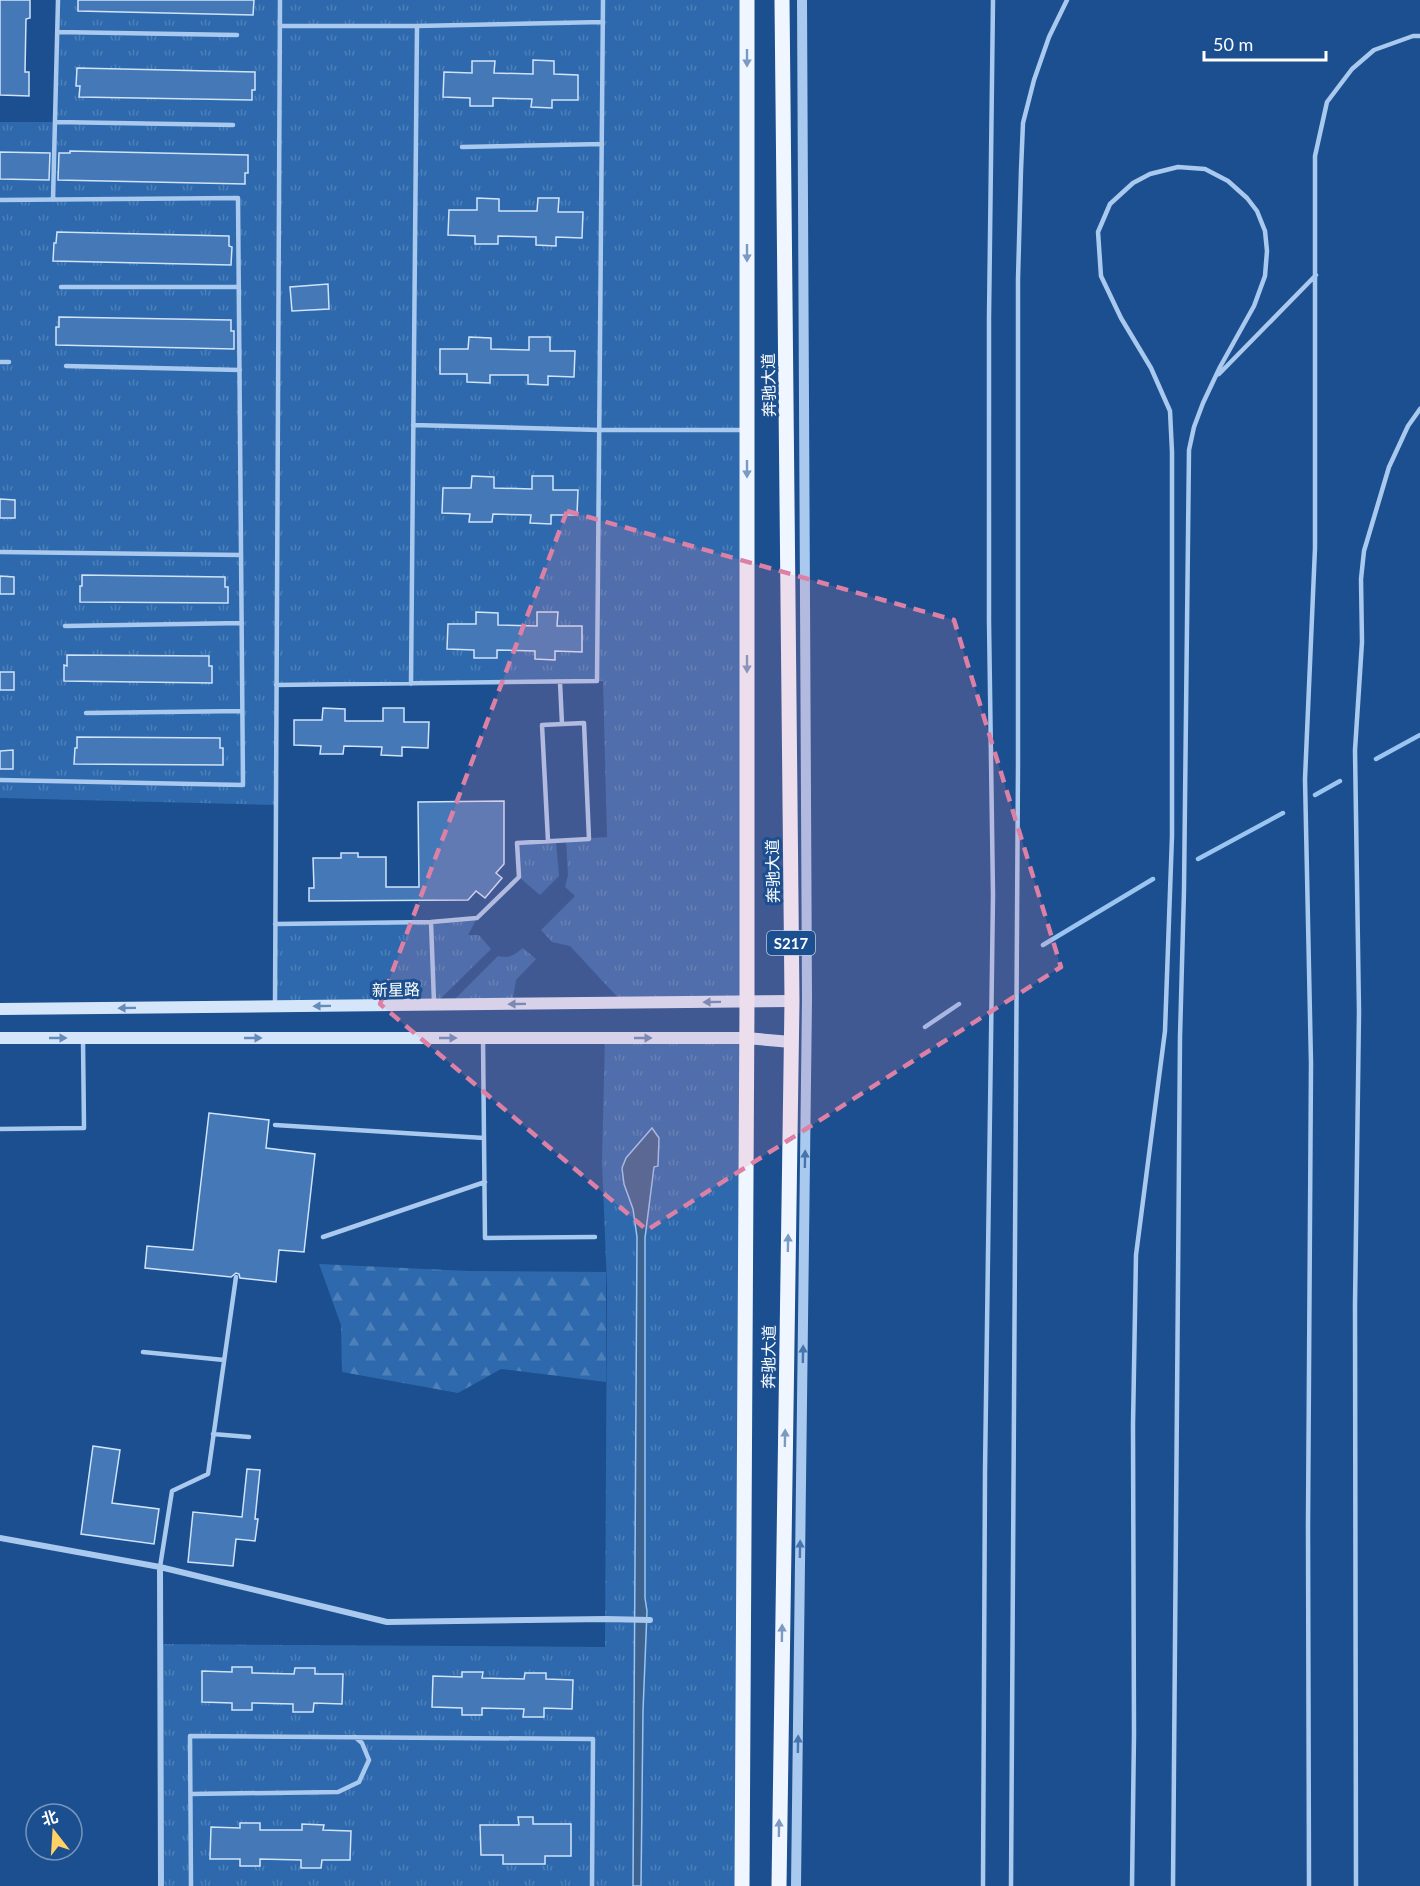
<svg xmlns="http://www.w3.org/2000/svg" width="1420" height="1886" viewBox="0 0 1420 1886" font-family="Lato,'Noto Sans SC',sans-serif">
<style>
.grass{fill:url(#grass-tufts)}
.forest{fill:url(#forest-firs)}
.water{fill:#3c6290;stroke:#9cc4f0;stroke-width:1.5}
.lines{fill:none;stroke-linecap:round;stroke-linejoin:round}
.stream{stroke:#9cc4f0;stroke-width:4.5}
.building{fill:#4478b7;stroke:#cfe3fa;stroke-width:1.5}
.service{stroke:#a9c9ee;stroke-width:4.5}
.minor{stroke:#a9c9ee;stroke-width:6}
.tertiary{stroke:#a9c9ee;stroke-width:10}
.secondary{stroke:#d6e6fa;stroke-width:12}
.primary{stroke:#f0f6ff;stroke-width:15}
.oneway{fill:#7b9ac1}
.oneway2{fill:#668bba}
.oneway3{fill:#4674ac}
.marked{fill:#dd80a5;fill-opacity:0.2;stroke:#dd80a5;stroke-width:4.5;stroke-dasharray:12 8;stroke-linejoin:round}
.labels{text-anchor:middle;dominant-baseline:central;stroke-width:6;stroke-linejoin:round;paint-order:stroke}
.shield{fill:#1b4f8f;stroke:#bbcadd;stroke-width:1.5}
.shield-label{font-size:15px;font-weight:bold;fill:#fff}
.street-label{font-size:16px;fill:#fff;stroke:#1b4f8f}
</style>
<defs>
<pattern id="grass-tufts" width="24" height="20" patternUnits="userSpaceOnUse" patternTransform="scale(1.5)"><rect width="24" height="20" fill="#2e69ad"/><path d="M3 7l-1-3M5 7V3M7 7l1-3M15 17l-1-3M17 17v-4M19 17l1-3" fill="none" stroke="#4d80b9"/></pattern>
<pattern id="forest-firs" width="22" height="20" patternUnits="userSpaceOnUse" patternTransform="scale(1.5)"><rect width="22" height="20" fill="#2e69ad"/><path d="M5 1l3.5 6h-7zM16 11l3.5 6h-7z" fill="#4d80b9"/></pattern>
</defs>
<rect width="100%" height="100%" fill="#1b4f8f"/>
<path class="grass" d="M58,0H747V1002L623,1003L570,946L552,942L541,930L575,896L565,887L568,875L566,840L607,837L603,681L277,685L276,805L0,798V122H55Z
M556,841L559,876L540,895L519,877L517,843Z
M477,918L468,935H479L491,949L434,1005L275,1006V924L431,922Z
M523,948L536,959L516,980L512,1004L449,1005L498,956C509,959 514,955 523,948Z
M605,1038H746L742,1886H161L160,1644L605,1647L607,1286L602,1162Z"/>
<path class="forest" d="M319,1264L469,1271L606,1272V1382L501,1369L458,1393L342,1372L341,1325Z"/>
<path class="water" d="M652,1128L659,1138L658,1166L654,1167L645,1238V1598L647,1611L643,1711L641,1886H633L637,1237L633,1209L624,1184L622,1168L626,1158Z"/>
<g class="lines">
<path class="stream" d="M1376,759L1420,735
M1315,795L1340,781
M1198,859L1283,813
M1043,945L1153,879
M925,1027L959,1004"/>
</g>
<path class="building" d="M0,0H30V18L26,19L25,72H29V96L0,95Z
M78,0H254L253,15L78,11Z
M533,60L554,61V74L578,75V100H552V108L531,107L532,99L493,98V106H470V98L443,97L444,72L472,73V61H495L494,73L533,74Z
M77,68L255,72V90H252V100L79,97L80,86H76Z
M70,151L248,155V173H245V184L58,180L59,153H70Z
M0,152L50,153L49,180L0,179Z
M477,198L499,199V211H537L538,198H559L558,212H583L582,238L556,237V246L536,245V237L498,236V244H475V236L448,235L449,210H477Z
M57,232L229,236V246L232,247L231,265L53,261L54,243H56Z
M328,284L329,309L292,311L290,287Z
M59,317L231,320V331H234V349L56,345V327H59Z
M469,337L491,338V349L529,350V337H550V351H575L574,377L548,376V385L528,384V375H490V383L467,382V374H440V349H468Z
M472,476L494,477V488L532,489V476H553V490H578L577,515H551V524L530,523L531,515L493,514L492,522H469L470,514L442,513L443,488H471Z
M0,499L15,500V518H0Z
M82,575L225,577V587H228V603L80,602V586H82Z
M0,576L14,577V594H0Z
M476,612L498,613V625L537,626V612H558L557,626H582V652L555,651V660L535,659V651L497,650V658H474V650L447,649L448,624H476Z
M67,655L209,656V666H212V683L64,681V665L67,666Z
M0,672H14V690H0Z
M323,708L345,709V721H383V708H404V722H429L428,748L402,747V756L381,755L382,747L344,746L343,754H320L321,746L294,745V720H322Z
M77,737L220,738V748H223V765L74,764L75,748H77Z
M13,750V769H0V751Z
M504,801V864L496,873L502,878L485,898L476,891L468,900L309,901V888H314L313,858H341V853H358V857H386V887H419L418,802Z
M209,1113L269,1120L266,1148L315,1154L304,1252L279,1250L276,1282L240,1278L239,1274L236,1273L231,1277L145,1268L147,1246L193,1250Z
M93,1446L120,1450L112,1503L159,1509L154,1544L81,1534Z
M247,1469L260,1470L255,1519H258L255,1541L236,1539L233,1566L188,1562L193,1512L242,1517Z
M232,1667H252V1673L294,1674L295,1668H315V1674H343L342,1704L314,1703L313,1712H293V1704L252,1703V1710H232V1703L202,1702V1671L232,1672Z
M462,1672H483L482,1678L524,1679L525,1673H546V1679L573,1680L572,1709L544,1708V1717H523L524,1709L482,1708V1715H462V1708L432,1707L433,1676L462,1677Z
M518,1817H533V1824H571V1856H545V1864H503V1855H481L480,1825H519Z
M240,1823H260V1830H302V1824L324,1825L323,1830L351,1831L350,1860H322L321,1868H301V1860L260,1859V1866H240V1859H210L211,1827L240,1828Z"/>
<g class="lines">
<path class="service" d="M280,26H417L411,684
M417,26L603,22
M57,32L237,35
M55,122L233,125
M462,147L602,144
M0,200L238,198L243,785L0,780
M53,200L58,0
M61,287H239
M0,362H9
M66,366L240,370
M1219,374L1316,275
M413,425L599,430H744
M0,552L241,555
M65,626L242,623
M560,682L562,724
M276,685L597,681L603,0
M86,713L242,711
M275,924L431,922
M434,1002L431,922L477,918L519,877L517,843L589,839L584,723L542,725L548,841
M275,1004L280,0
M483,1038L485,1238L595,1237
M275,1125L484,1138
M0,1129L84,1128L83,1040
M323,1237L485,1182
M143,1352L224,1360
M213,1434L249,1437
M160,1567L172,1491L208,1474L236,1277
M191,1794L338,1792L359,1782L369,1760L362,1743L355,1737
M191,1886L190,1736L593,1739L592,1886
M983,1886L985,1471L993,895L989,621V318L993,0
M1011,1886L1018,763V279L1021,170L1023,123L1034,80L1049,37L1067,0
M1132,1886L1134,1734L1133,1425L1136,1255L1165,1031L1172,836V452L1170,411L1151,368L1121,318L1101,276L1098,232L1110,204L1133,183L1150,174L1178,167L1205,169L1228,181L1247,198L1257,211L1265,231L1267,251L1265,276L1254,306L1220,367L1203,403L1194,427L1189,450L1184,890L1180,1037L1173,1886
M1309,1886L1308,1525L1311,1063L1305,779L1315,548V156L1327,102L1352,69L1374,50L1413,36H1420
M1356,1886L1355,1305L1359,1012L1355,750L1362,642L1361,579L1364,551L1389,467L1408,426L1420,409"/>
<path class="minor" d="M0,1538L160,1567
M161,1886L160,1567L387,1622L606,1619L650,1620"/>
<path class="tertiary" d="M796,1886L807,1000L802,0"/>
<path class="secondary" d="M0,1009L792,1001
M0,1038H746L791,1042"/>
<path class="primary" d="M742,1886L747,1002V0
M779,1886L792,1001L782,0"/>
</g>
<defs><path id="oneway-solid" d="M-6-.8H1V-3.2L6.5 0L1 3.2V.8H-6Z" transform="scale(1.5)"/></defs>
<g class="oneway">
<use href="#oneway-solid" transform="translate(747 58) rotate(90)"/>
<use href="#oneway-solid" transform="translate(747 253) rotate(90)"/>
<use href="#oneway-solid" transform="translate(747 469) rotate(90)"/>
<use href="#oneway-solid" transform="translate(747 664) rotate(90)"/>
<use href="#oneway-solid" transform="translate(788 1243) rotate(-89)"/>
<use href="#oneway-solid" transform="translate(785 1438) rotate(-89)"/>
<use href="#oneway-solid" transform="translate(782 1633) rotate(-89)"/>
<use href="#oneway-solid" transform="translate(779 1828) rotate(-89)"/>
</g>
<g class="oneway2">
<use href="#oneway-solid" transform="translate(712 1002) rotate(179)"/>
<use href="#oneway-solid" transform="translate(517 1004) rotate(179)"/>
<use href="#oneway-solid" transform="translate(322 1006) rotate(179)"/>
<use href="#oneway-solid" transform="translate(127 1008) rotate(179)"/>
<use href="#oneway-solid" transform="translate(58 1038)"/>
<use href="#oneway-solid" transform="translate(253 1038)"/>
<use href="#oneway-solid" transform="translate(448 1038)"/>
<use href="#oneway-solid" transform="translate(643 1038)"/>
</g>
<g class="oneway3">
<use href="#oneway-solid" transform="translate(805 1159) rotate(-89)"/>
<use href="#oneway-solid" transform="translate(803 1354) rotate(-89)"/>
<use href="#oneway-solid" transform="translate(800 1549) rotate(-89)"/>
<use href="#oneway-solid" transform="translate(798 1744) rotate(-89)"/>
</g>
<path class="marked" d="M567,511L954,620L1061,967L647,1230L380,1004Z"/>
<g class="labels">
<rect class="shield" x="767" y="931" width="48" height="24" rx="4.5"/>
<g class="shield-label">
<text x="791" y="943">S217</text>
</g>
<g class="street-label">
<text transform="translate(768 385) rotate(-91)">奔驰大道</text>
<text transform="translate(772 871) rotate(-91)">奔驰大道</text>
<text transform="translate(396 989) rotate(-1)">新星路</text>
<text transform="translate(768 1357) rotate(-89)">奔驰大道</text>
</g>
</g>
<g transform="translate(54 1832) rotate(343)"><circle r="28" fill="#1b4f8f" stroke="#7695bc" stroke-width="1.5"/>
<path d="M0-4.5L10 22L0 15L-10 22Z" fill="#ffd166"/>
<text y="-9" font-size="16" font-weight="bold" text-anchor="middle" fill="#ffffff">北</text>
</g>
<path d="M1204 51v9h122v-9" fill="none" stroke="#ffffff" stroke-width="3"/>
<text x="1213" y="51" font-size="18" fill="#ffffff" stroke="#1b4f8f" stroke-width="4.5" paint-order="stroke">50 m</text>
</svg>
